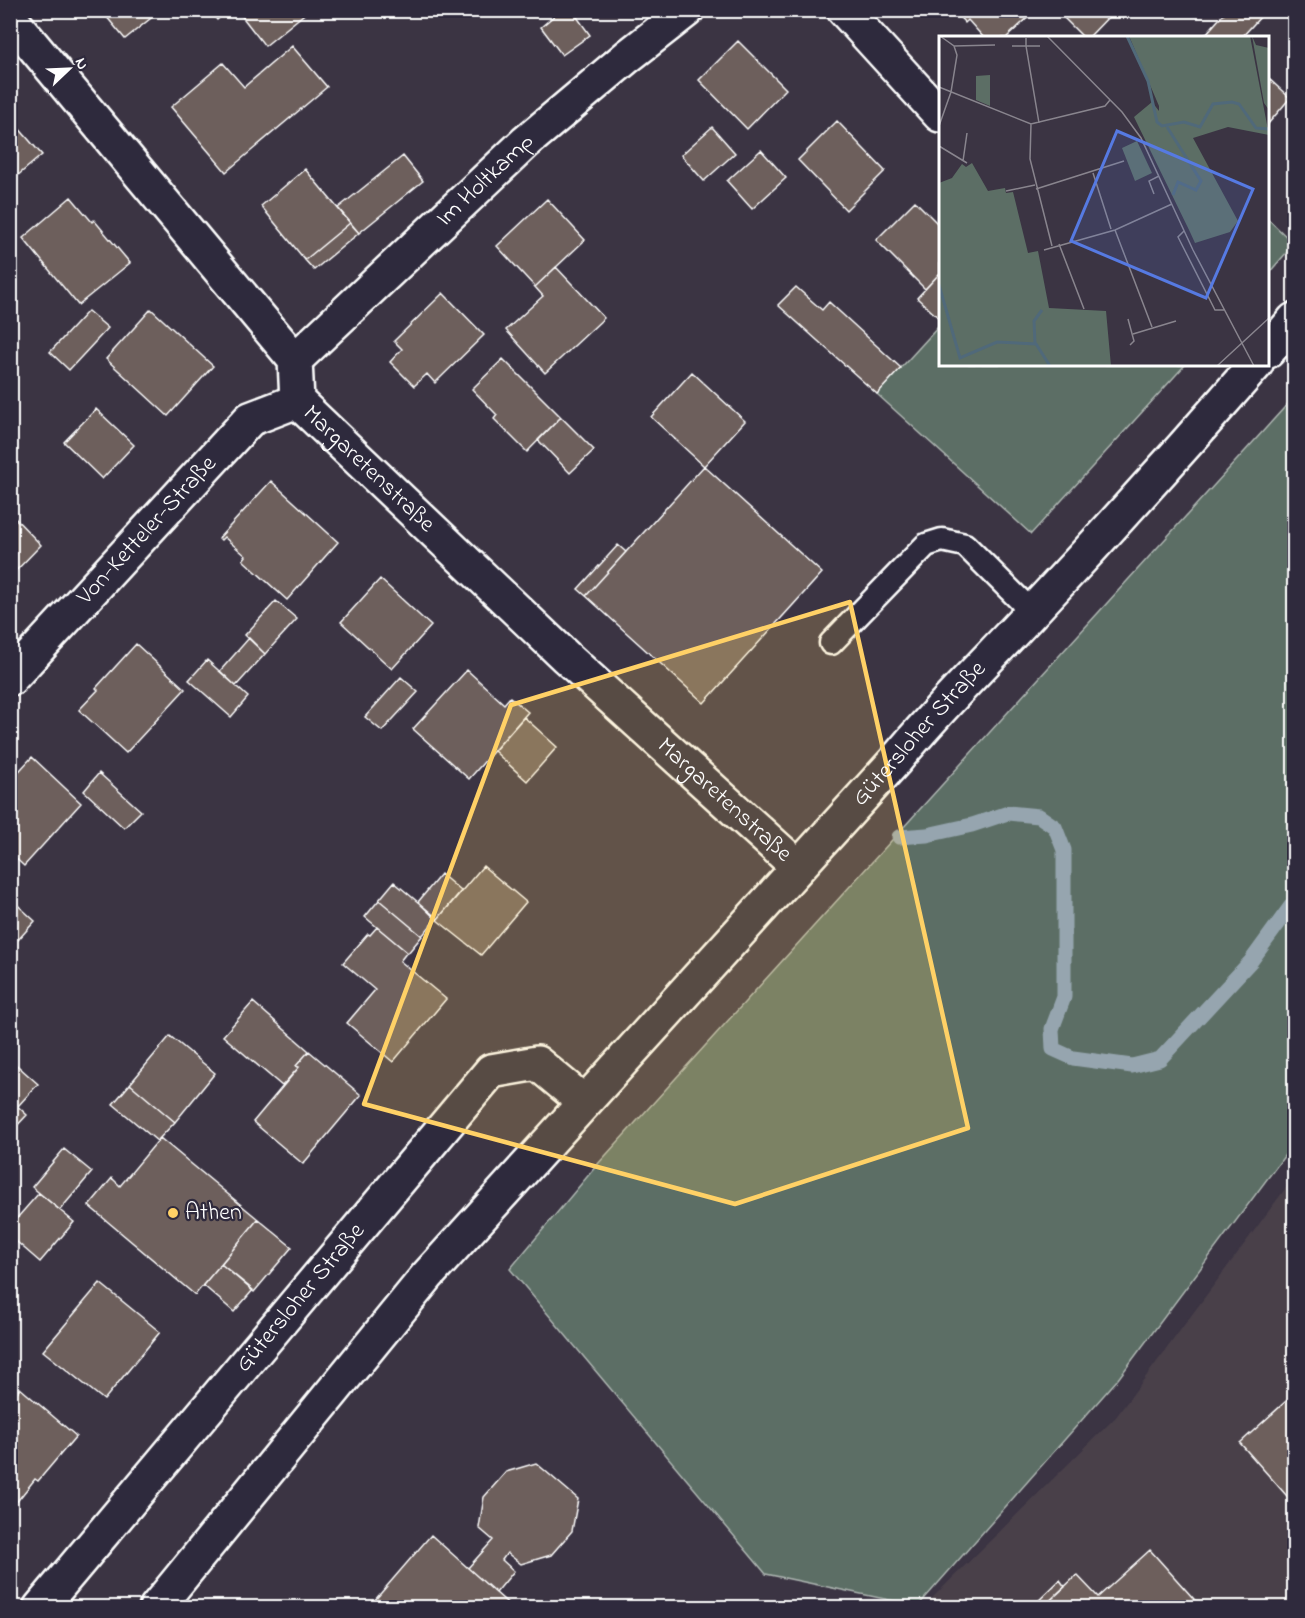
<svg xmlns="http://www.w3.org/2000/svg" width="1305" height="1618" viewBox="0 0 1305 1618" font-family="'Indie Flower',sans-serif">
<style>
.built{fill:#4a414a}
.green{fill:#5c6e65;stroke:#aeb6b2;stroke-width:1.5}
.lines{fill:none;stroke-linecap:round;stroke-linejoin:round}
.stream{stroke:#96a5af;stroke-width:15}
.building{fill:#6d5e5b;stroke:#fff;stroke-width:1.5}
.service-casing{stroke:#fff;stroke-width:27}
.minor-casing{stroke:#fff;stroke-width:38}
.secondary-casing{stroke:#fff;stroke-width:38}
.service{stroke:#2f2a3d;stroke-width:22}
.minor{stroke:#2f2a3d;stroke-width:33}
.secondary{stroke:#2f2a3d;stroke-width:33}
.marked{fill:#ffd166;fill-opacity:0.2;stroke:#ffd166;stroke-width:4.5;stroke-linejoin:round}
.poi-dot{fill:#ffd166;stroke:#2f2a3d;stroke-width:2}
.labels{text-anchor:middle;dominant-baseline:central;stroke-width:4.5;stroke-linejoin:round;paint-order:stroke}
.street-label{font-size:24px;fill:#fff;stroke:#2f2a3d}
.poi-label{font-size:24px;fill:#fff;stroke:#2f2a3d;text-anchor:start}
.inset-river{fill:none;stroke:#50697a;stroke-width:3}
.inset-road{fill:none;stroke:#89858e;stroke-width:1.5}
.view{fill:#567ae2;fill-opacity:0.15;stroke:#567ae2;stroke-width:3}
.inset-edge{fill:none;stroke:#fff;stroke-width:3}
</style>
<rect width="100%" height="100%" fill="#3b3443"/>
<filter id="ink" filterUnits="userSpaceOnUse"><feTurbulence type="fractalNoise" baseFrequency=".0167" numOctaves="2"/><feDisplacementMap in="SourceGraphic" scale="12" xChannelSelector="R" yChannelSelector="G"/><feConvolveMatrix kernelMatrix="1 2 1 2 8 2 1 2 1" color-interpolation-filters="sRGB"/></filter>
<g filter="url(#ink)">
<path class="built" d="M1294,1177V1607L922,1608L1116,1417Z"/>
<path class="green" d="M1268,219L1294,244L1268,274Z
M940,325V364L1185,365L1031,534L877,394Z
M1294,397V1143L1118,1379L918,1606L766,1574L510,1269L597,1165Z"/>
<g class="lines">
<path class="stream" d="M899,837L927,835L972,825L1008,813L1039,816L1055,827L1064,850V997L1052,1029L1053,1049L1073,1058L1132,1066L1160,1059L1251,961L1294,902"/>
</g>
<path class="building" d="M101,10H161L125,39Z
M209,10H228L217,20Z
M237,10H308V11L265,46Z
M561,10H572L590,35L562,55L541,27Z
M953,10H1036L1006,38H984L968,20L965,23Z
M1065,10H1115L1088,38H1084L1061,15Z
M1227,10H1256L1262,15L1241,38H1211L1206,34Z
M738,41L786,89L747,129L699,80Z
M292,46L327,87L226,172L171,107L223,63L244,87Z
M1268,78L1290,98L1268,124Z
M10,118L42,155L10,182Z
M837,121L885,171L846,210L798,160Z
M712,127L735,153L704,181L681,155Z
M761,150L786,178L752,209L727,181Z
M403,156L423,181L359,233L338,208Z
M305,169L350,223L305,260L261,206Z
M71,197L92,222L94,220L130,263L78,305L23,238Z
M547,199L585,240L535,287L497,246Z
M915,201L940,226V273L925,289L876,240Z
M350,223L359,233L314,270L305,260Z
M556,267L604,318L545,373L506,330L543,296L535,287Z
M940,273V319L917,298Z
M796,287L822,310L829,302L901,368L877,394L778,305Z
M443,293L484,335L435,383L427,374L414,386L390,362L402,349L394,341Z
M151,309L213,366L168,416L106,359Z
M88,311L108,328L69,370L50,352Z
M503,359L561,417L527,452L494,419L497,415L472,389Z
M692,372L745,421L704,466L651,417Z
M96,409L134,445L102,479L64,442Z
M561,417L594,450L570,473L538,440Z
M704,466L822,573L704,703L586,596Z
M271,481L338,542L287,600L243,560L246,556L224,537L221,540L219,538Z
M10,513L41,545L10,577Z
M618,545L626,552L586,596L578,589Z
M380,579L431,626L392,669L341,622Z
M276,601L297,619L265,654L245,635Z
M249,638L265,654L236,686L220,671Z
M136,644L185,689L126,753L79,710L98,690L96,688Z
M207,660L248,697L231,717L189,680Z
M467,670L504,704L510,697L528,712L469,779L413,729Z
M401,677L418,692L382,731L365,717Z
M524,717L557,747L527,781L494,751Z
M32,757L81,803L24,866L10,853V781Z
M99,773L141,811L124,828L84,791Z
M483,866L526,902L481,955L437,920Z
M441,874L461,891L437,920L418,902Z
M394,882L437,918L422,936L379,900Z
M10,898L35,921L18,940L10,933Z
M379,900L422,936L408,953L365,917Z
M377,927L407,952L400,961L446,999L393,1062L347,1023L375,990L343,963L368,934L370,935Z
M253,1002L309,1051L296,1066L299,1067L282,1086L223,1036Z
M170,1036L215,1073L175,1122L130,1084Z
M309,1051L361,1095L303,1164L253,1122L299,1067L296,1066Z
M10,1059L38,1084L18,1106L10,1099Z
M130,1084L175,1122L157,1141L113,1104Z
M10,1099L27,1115L10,1133Z
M160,1138L258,1219L195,1295L89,1206L112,1178L120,1186Z
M64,1149L92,1172L60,1210L32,1187Z
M39,1193L74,1222L40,1262L10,1236V1226Z
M258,1219L292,1247L254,1292L221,1264Z
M221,1264L253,1290L234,1312L203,1285Z
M100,1283L160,1332L104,1400L43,1351Z
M10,1383L19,1390L10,1399Z
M20,1388L76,1436L38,1481L35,1479L15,1504L10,1500V1399Z
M1294,1394V1504L1240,1443Z
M536,1463L578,1499L572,1531L551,1555L521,1564L507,1553L502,1560L514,1571L496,1593L468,1568L493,1540L479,1528L484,1497L506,1472Z
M431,1535L468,1568L513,1608H368Z
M1150,1550L1202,1608H1042L1077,1575L1098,1597Z
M1060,1580L1065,1587L1042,1608H1031Z"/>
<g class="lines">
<defs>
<path id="service" d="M831,643L926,545L942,540L965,545L1032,612"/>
<g id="minor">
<path d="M844,10L940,115"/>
<path id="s1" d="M10,18L295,360L297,401L566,657L798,867"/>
<path id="s2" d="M295,360L526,142L627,57L687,10"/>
<path id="s3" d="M10,679L250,419L297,401"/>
<path id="s4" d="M40,1608L491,1071L537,1063L584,1102"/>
</g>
<g id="secondary">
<path d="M1268,351L1294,320"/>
<path id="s5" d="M156,1608L427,1276L895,761C938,708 987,661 1033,611C1109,530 1183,448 1256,364"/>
</g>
</defs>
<use href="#service" class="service-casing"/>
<use href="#minor" class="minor-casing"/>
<use href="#secondary" class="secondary-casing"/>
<use href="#service" class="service"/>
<use href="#minor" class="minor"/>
<use href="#secondary" class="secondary"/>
</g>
</g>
<path class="marked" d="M850,602L968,1128L735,1204L364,1104L511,705Z"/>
<circle class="poi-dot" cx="173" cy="1213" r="6"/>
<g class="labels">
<g class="street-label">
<text stroke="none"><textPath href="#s2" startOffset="262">Im Holtkamp</textPath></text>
<text stroke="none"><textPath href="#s1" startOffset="585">Margaretenstraße</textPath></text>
<text stroke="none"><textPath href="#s3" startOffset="202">Von-Ketteler-Straße</textPath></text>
<text stroke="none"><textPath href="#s5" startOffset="1161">Gütersloher Straße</textPath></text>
<text stroke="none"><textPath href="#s1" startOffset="1071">Margaretenstraße</textPath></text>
<text stroke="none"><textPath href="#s4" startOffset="405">Gütersloher Straße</textPath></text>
</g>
<g class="poi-label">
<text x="185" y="1213">Athen</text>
</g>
</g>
<g transform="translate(939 36)">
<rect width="330" height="330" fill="#3b3443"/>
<path d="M190,0H311L330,99L289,91L254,102L299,185L291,196L256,207L251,196L195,81L213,66L220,75V70ZM313,0L317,9L330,12V74L325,67ZM51,39V70L37,64V40ZM198,105L213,137L196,145L183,112ZM33,127L49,155L66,152L67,157L74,156L89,217L99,215L110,272L167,275L172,330H0V147L13,142L23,128L27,131Z" fill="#5c6e65"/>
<path class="inset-river" d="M188,0L209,45L218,86L223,90L245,86L261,91L274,68L293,66L300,68L317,92L330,93M228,91L262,145L257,154L239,146L234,159M0,249L21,322L58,306L97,308L111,330M96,307L95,285L103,274"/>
<path class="inset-road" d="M108,0L183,76L202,102L254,214L315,330M87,2V10H101M15,10L56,9M73,10H87L100,87M0,51L92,88L166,70L171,64M92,88L91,123L113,210M0,90L12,56L18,19L15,10L1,0M0,110L28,127M24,125L28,97M154,137L172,193M97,153L185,125M67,155L96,149M215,158L210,145L220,140M176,194L213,291M245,195L239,201L276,274H285M120,208L145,273M105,214L176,194L233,168M189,283L195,305L191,309M194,298L237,285M278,330L330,282"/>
<path class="view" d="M178,95L314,153L267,262L132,205Z"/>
<rect width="330" height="330" class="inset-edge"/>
</g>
<rect width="1305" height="1618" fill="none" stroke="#2f2a3d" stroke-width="36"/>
<rect x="18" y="18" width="1269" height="1582" fill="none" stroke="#fff" stroke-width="2" filter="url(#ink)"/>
<g transform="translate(69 69) rotate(67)" stroke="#2f2a3d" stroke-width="4.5" paint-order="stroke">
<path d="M0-4.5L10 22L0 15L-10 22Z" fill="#ffffff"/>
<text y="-9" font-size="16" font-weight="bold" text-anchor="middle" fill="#ffffff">N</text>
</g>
</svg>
